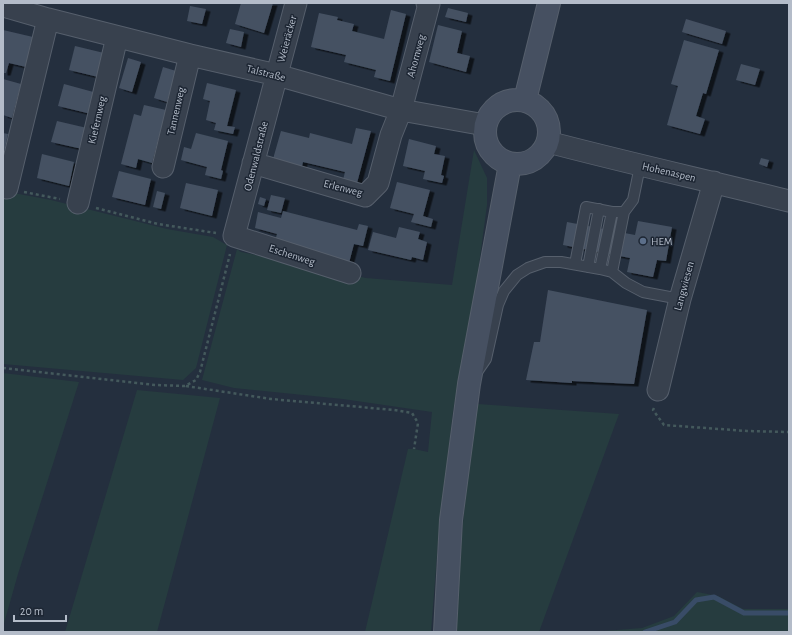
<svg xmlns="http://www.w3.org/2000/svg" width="792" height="635" viewBox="0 0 792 635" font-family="'Alegreya Sans',sans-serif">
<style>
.green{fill:#263c3f}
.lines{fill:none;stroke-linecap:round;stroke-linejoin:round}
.stream{stroke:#394c67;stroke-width:5}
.building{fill:#455162;filter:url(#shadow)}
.lane-casing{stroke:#565f6c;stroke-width:12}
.street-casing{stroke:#565f6c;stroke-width:23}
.secondary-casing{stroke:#565f6c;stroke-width:24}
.path{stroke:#44595c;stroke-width:2.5;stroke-dasharray:3 3;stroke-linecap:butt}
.lane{stroke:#38414e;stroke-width:10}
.street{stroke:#38414e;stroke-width:21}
.secondary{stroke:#465061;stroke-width:22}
.service-dot{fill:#5c6f8a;stroke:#1d2633;stroke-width:1.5}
.labels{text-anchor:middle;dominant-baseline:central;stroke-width:3;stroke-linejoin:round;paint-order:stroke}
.street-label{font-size:11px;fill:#b4bcc9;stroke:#1d2633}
.poi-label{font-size:11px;fill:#b4bcc9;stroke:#1d2633;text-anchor:start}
</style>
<defs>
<filter id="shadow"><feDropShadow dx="4.5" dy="2.5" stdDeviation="0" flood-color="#0009"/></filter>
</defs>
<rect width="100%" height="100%" fill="#242f3e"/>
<path class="green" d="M474,150L487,178V205L476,287L453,411L438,543L431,632H365L408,449H414L428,452L432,412L343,399L234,388L202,380L237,249L241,252L366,278L452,285Z
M3,191L51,200L167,229L213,237L227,245L196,368L183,380L3,364Z
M3,373L79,382L18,574L3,627Z
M137,390L220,398L157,632H65Z
M478,404L619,414L539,632H455C460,555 465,479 478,404Z
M697,592L718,596L743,609H789V632H591L642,628L674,616Z"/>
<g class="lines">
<path class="stream" d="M645,632L675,622L696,600L714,597L744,613H789"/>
</g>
<path class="building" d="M241,3H273L264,33L235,24Z
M190,6L206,9L202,24L187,21Z
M448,8L468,13L466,22L445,17Z
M391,10L406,14L390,81L374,77L376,70L344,62L346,55L311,47L319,13L338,17L337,20L354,24L352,31L384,39Z
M686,19L726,31L722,44L682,32Z
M438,25L462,31L457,53L470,56L466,72L429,62Z
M230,29L244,32L241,47L226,43Z
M3,30L33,37L26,67L9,63L6,73H3Z
M684,40L719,50L706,94L703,93L696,116L705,119L700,134L667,125L678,86L671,84Z
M75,46L104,53L98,77L69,70Z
M128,58L141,62L132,92L119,88Z
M741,64L760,69L755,85L736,80Z
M163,67L176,71L167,102L154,98Z
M3,79L21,84L12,118L3,115Z
M207,83L236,90L227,126L235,127L233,134L214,130L216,123L206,120L210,101L203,99Z
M64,84L97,93L91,114L58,106Z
M144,105L166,110L152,163L138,159L136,168L121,164L134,114L141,116Z
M57,121L87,128L82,149L51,142Z
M356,128L371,131L357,183L343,180L345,172L303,162L302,166L273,159L281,131L309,138L310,133L352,144Z
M3,133L8,134L4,152H3Z
M196,133L228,141L221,170L223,171L221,179L205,175L207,167L181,160L184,147L191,149Z
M409,139L436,146L434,154L445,156L441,175L444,176L442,183L423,179L425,171L403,166Z
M42,154L74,162L69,186L37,178Z
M761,158L769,160L767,167L759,164Z
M119,171L151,179L145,205L112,197Z
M397,182L430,190L423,216L433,219L431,227L411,222L414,214L390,208Z
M186,183L218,190L212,216L180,208Z
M157,191L165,193L161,209L153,207Z
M271,195L285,198L281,213L267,210Z
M260,197L266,199L264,206L258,204Z
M283,211L357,230L359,224L368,226L363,246L354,244L349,263L274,245L277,234L255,228L258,212L281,218Z
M638,221L672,227L666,261L657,260L653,277L627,272L630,258L563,245L567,222L635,235Z
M399,227L420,232L418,239L427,242L423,260L412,257L411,260L368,250L373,232L396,238Z
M548,290L647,310L634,384L572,381V383L526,380L534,342H540Z"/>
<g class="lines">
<defs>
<path id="lane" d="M575,264L586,207L612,212H624L633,200L640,166
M588,267L599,209
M600,269L612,212
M612,272L624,212
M477,372L486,359L498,305L504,291L517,275L528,268L545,262H561L600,269L612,272L626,283L643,292L680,299"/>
<path id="street" d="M296,3L234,236L350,273
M3,6L48,19L190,55L277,75L401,110L485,125
M548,142C628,163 709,181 789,201
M253,163L365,196L378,183L391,135L401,110L429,4L427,3
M163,167L190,55
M7,188L48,19
M78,203L117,37
M658,390L680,299L714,182"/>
<path id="secondary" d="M485 132a32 32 0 1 1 64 0a32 32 0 1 1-64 0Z
M525,100L549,3
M445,632L451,520L469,384L510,164"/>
</defs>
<use href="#lane" class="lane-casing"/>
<use href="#street" class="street-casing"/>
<use href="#secondary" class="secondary-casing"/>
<path class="path" d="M24,192L60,199
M96,208L158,224L216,233
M3,368L155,385L185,386L196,380L200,372L230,254
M186,386L271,399L394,410L412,413L418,423L414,449
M654,408L653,410L664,425L747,431L789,432"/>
<use href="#lane" class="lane"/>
<use href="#street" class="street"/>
<use href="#secondary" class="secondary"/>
</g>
<circle class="service-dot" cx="643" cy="241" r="4"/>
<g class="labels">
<g class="street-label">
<text transform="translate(287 39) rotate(-75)">Weieräcker</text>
<text transform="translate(416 56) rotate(-75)">Ahornweg</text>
<text transform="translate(266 73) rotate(14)">Talstraße</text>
<text transform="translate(176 111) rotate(-77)">Tannenweg</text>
<text transform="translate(97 120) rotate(-77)">Kiefernweg</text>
<text transform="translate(256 156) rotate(-76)">Odenwaldstraße</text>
<text transform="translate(669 172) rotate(13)">Hohenaspen</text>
<text transform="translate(343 188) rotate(14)">Erlenweg</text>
<text transform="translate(292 255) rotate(18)">Eschenweg</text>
<text transform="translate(684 286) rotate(-75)">Langwiesen</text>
</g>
<g class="poi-label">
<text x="651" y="241">HEM</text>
</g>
</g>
<rect width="792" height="635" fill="none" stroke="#b4bcc9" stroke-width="8"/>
<path d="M14 615v6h52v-6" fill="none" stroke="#b4bcc9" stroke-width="2"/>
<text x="20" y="615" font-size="12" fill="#b4bcc9" stroke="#1d2633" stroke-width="3" paint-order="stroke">20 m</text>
</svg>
